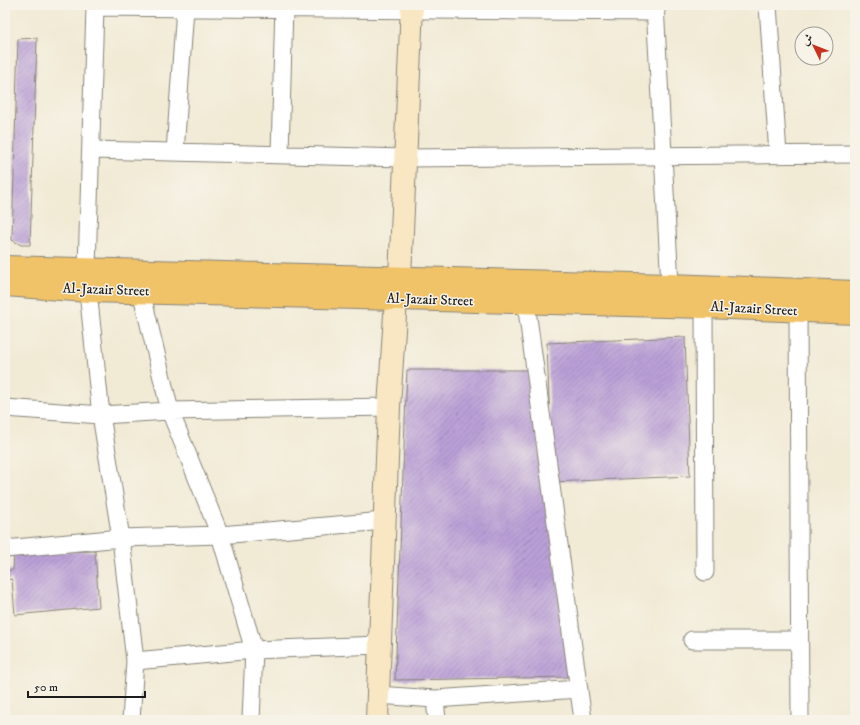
<svg xmlns="http://www.w3.org/2000/svg" width="860" height="725" viewBox="0 0 860 725" font-family="'IM FELL DW Pica',Amiri,serif">
<style>
.building{fill:url(#building-hatch)}
.lines{fill:none;stroke-linecap:round;stroke-linejoin:round}
.street-casing{stroke:#868378;stroke-width:19}
.secondary-casing{stroke:#868378;stroke-width:24}
.primary-casing{stroke:#868378;stroke-width:24}
.street{stroke:#fff;stroke-width:17}
.secondary{stroke:#f9e7c3;stroke-width:22}
.primary{stroke:#f1c369;stroke-width:22}
.labels{text-anchor:middle;dominant-baseline:central;stroke-width:3;stroke-linejoin:round;paint-order:stroke}
.street-label{font-size:14px;fill:#1c1c1c;stroke:#f7f3e8}
</style>
<defs>
<pattern id="building-hatch" width="6" height="6" patternUnits="userSpaceOnUse"><rect width="6" height="6" fill="#bba0d8"/><path d="M-1 1l2-2M0 6l6-6M5 7l2-2" fill="none" stroke="#9782ae"/></pattern>
</defs>
<rect width="100%" height="100%" fill="#f7f3e8"/>
<filter id="ink" filterUnits="userSpaceOnUse"><feTurbulence type="fractalNoise" baseFrequency=".025" numOctaves="2"/><feDisplacementMap in="SourceGraphic" scale="8" xChannelSelector="R" yChannelSelector="G"/><feConvolveMatrix kernelMatrix="1 2 1 2 8 2 1 2 1" color-interpolation-filters="sRGB"/></filter>
<filter id="wash" filterUnits="userSpaceOnUse"><feTurbulence type="fractalNoise" baseFrequency=".012" numOctaves="4" result="noise"/><feDisplacementMap in="SourceGraphic" scale="16" xChannelSelector="R" yChannelSelector="G"/><feGaussianBlur stdDeviation="0.9" result="paint"/><feColorMatrix in="noise" values="0 0 0 0 0 0 0 0 0 0 0 0 0 0 0 0 0 1.4 0 .05"/><feComposite in="paint" operator="in"/></filter>
<g filter="url(#wash)">
<rect width="100%" height="100%" fill="#f1ead5"/>
<g id="blocks">
<path class="building" d="M37,38L30,245H21L12,240L18,39Z
M685,337L690,476L552,482L547,343Z
M407,370H528L572,677L395,680Z
M95,551L99,607L15,615L12,579L5,580V571L13,570L14,553Z"/>
</g>
</g>
<g filter="url(#ink)">
<use href="#blocks" fill-opacity="0" stroke="#868378" stroke-width="1"/>
<g class="lines">
<defs>
<path id="street" d="M655,5L670,285
M768,5L778,155
M91,150L405,158L855,154
M175,152L185,8
M280,154L284,5
M87,268L95,7L656,12
M88,291L101,415L121,538L135,661L131,720
M141,291L170,411L220,535L254,650L251,720
M526,303L583,720
M704,307L705,572
M798,311L800,720
M5,408L101,415L170,411L389,407
M5,549L121,538L220,535L384,521
M692,640H799
M135,661L254,650L379,645
M377,695L435,699L579,689
M435,699L437,720"/>
<path id="secondary" d="M400,277L412,5
M377,720L389,407L396,299"/>
<path id="primary" d="M5,267L670,285L855,292
M5,285L88,291L704,307L855,313"/>
</defs>
<use href="#street" class="street-casing"/>
<use href="#secondary" class="secondary-casing"/>
<use href="#primary" class="primary-casing"/>
<use href="#street" class="street"/>
<use href="#secondary" class="secondary"/>
<use href="#primary" class="primary"/>
</g>
</g>
<g class="labels">
<g class="street-label">
<text transform="translate(106 290) rotate(2)">Al-Jazair Street</text>
<text transform="translate(430 300) rotate(2)">Al-Jazair Street</text>
<text transform="translate(754 309) rotate(3)">Al-Jazair Street</text>
</g>
</g>
<rect width="860" height="725" fill="none" stroke="#f7f3e8" stroke-width="20"/>
<g transform="translate(814 46) rotate(313)"><circle r="19" fill="#f7f3e8" stroke="#9f9d96"/>
<path d="M0-3L7 15L0 10L-7 15Z" fill="#c8321e"/>
<text y="-6" font-size="11" font-weight="bold" text-anchor="middle" fill="#1c1c1c">ش</text>
</g>
<path d="M28 691v6h117v-6" fill="none" stroke="#1c1c1c" stroke-width="2"/>
<text x="34" y="691" font-size="12" fill="#1c1c1c" stroke="#f7f3e8" stroke-width="3" paint-order="stroke">50 m</text>
</svg>
